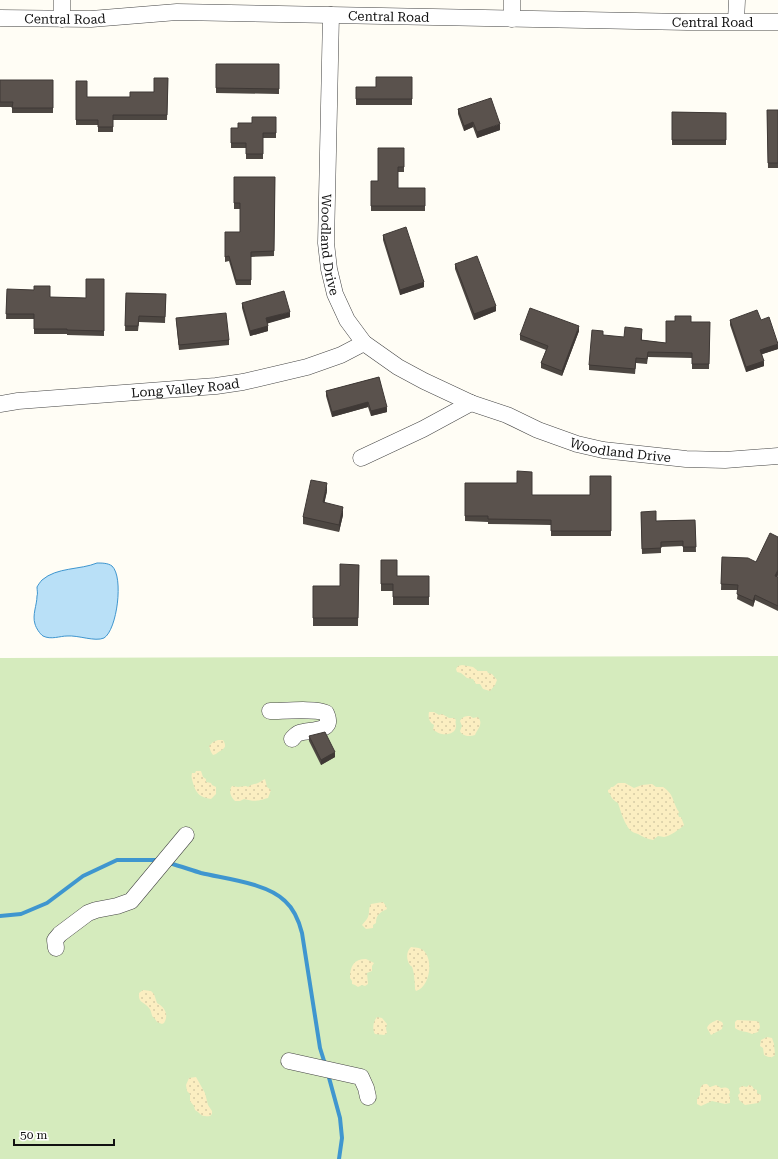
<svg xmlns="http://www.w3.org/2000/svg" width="778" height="1159" viewBox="0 0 778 1159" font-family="'Roboto Serif',serif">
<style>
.grass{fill:#d5ebbd}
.sand{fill:url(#sand-dots)}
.water{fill:#b9e0f7;stroke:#3f96cf}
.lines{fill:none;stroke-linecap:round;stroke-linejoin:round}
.stream{stroke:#3f96cf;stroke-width:4}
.minor-casing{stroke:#444;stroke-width:17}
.minor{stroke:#fff;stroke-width:16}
.wall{fill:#4d4742}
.shaded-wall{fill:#3f3936}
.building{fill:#5a524d;stroke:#3f3936}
.labels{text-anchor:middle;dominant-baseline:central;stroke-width:4;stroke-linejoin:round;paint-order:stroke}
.street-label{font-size:13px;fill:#111;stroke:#fff}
</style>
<defs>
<pattern id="sand-dots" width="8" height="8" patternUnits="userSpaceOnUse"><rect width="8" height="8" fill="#fbeec1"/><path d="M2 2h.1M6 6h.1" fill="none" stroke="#d6cba5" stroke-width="1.8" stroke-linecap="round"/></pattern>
</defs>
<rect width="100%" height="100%" fill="#fffdf5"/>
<path class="grass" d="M778,656V1159H0V658Z"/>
<path class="sand" d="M462,665L473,667L478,671H487L488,673L492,674L497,680L495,685L490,691L483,689L480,684H476L473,679L467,678L461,673L457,672L456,669L458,666Z
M429,712H434L439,715L442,714L449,718H454L456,720C455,722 456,724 456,726C456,733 448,735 442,734C439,734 436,731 433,730L434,725C429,722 428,718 429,712Z
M470,716L473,718L478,717C484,724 477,729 475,735C469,737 462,736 460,731L462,726L460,721C462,717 465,716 470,716Z
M218,740H223C224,742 225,743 225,745C226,749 219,751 216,754L213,755L211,752L209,746L213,742Z
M196,771H201L203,777L206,779V782L211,783L212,785L216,787V794L211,799C200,797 196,794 193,783C192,779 191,777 192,773H195Z
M265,779L267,787L271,790L268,798C257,801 255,802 244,799L240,801H235C231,797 228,791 232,786L238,787L246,786L248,787C253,783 254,785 258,783C261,782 262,780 265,779Z
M618,783H625L634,788L642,785L652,784L656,787H663C675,795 672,802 679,812L678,814L679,817H681L684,825C681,828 669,837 664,837C662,837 660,836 658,836L653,840C647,839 643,837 638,834C635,833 632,832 630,830C624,823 621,812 618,803C614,801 611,798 610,794L608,792V790L610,789L611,787H613Z
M383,902L386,906L387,909C380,912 376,915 376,923L373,925V928L366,929L362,925C364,922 367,920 368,917C370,912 368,909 371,904Z
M411,947C415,948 419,947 423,950C434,959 430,987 416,991L415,989C415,985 414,970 412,967C412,966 410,966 410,965C406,959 406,952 411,947Z
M366,959L374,963L372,966V971L367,973L368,984L365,986L362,985L358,987L355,985L352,984V981L350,978C350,966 354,959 366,959Z
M143,990L151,991L154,994L157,1003C165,1007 169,1015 164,1023L162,1024L157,1022C156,1020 155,1019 153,1017C151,1015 152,1011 149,1008C144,1001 138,1004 139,993Z
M377,1017L382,1018L387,1024L386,1029L387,1033L384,1035L375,1034C372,1030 373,1021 377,1017Z
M717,1020L722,1022L723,1024L722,1029L711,1035L707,1028C709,1023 713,1022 717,1020Z
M737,1020L756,1021L759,1022L760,1027L758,1032L752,1034C746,1031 740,1032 735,1028V1022Z
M767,1037L772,1038L774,1044L775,1055C771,1059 768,1057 764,1055L763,1048L760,1046L761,1040Z
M196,1077L205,1093L208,1105L212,1111V1114L210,1116C200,1117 202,1114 195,1110L194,1106L190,1101V1094L187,1091L186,1085L189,1078Z
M705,1084H707L710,1087L716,1085L721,1088C725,1087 729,1087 730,1092L729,1095L730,1097V1103L725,1104L712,1101L701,1106L697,1104V1099L700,1095C700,1090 699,1086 705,1084Z
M749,1085L752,1086L754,1089L757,1090V1093L761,1095V1100L758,1103L745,1105L739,1100L738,1095L740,1093L739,1088L742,1086L747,1087Z"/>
<path class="water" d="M97,563C102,563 108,563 112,566C124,577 117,630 104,638C95,642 78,635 67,636C60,636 51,640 43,636C40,634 36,628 35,624C32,615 37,605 37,596C38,594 37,590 37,587C38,585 41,581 42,580C57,567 80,570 97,563Z"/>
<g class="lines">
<path class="stream" d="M169,863C180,866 191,870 201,873C226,879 267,883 285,901C295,910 299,921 302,933L320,1048L325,1064
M0,916L21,914L47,903L83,876L117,860H159
M328,1074L340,1118L342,1138L339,1159"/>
<defs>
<g id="minor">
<path id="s1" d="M331,15L326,243L329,269L335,294L347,320L364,343L398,367L424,381L471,403L507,415L538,430L577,444L603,450L686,459L725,460L778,456"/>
<path id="s2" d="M0,18L91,19L177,12L687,22H778"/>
<path d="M62,19V0"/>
<path d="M512,19V0"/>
<path d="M736,21L737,0"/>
<path id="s3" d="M0,404L18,401L216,386L243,382L307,367L341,355L364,343"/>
<path d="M361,458L423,429L471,403"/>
<path d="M270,711C283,711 316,708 326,713C335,733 311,729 299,733C296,734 294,737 292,739"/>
<path d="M56,948L55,940L60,934L88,913L96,910L117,906L131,901L186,835"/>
<path d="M289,1061L361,1077L366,1088L368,1097"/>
</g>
</defs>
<use href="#minor" class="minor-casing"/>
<use href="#minor" class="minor"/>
</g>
<path class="wall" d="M279,64V94L216,93V88Z
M412,77V105H356V87H376Z
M168,78L167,120H113V132H98V125H76V81L87,97H130L154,92Z
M0,80H53V113H12V107H0Z
M458,109L500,130L477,138L473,127L464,131L458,114Z
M767,110H778V168H768Z
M672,112L726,113V145H672Z
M276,117V138H263V159H246V148H231V128H238L252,123Z
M404,148V172H398V188H425V211H371V181H378Z
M234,177H275L274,256L251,257V285H236L229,261L225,262V232H240V209H234Z
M383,235L424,287L400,295L383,240Z
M455,264L496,311L474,320L455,269Z
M104,279V336L67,335V334H34V319H6L7,289L50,297L86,298Z
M126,293L166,294L165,323L139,322L138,331H125Z
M242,303L290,317L267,323L268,331L250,336L242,308Z
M176,318L229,340V345L179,350Z
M730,320H761L778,349L762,354L764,366L746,372L730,325Z
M691,322H710L709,369H692V358L648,357L647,364L636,363L635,374L589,370V365L603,336L624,337L642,334V340L666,343Z
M579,331L562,376L541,368V363L546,350L520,340V335Z
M379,377L387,412L371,416L368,407L332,417L326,396V391Z
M611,476V536H551V525L488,524V522L465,521V516L532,495H590Z
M327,491L324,503L343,515L339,532L303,524V517Z
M641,512L656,521L695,520L696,552H683V546L661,547V553L642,554Z
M778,537V575L777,577H778V611L755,600L753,607L737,599L738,590H721L722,557L756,562Z
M381,560L397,576H429V605H393V591H381Z
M359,565L358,626H313V586H340Z
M309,736L335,757L321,765L309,741Z"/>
<path class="shaded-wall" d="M473,122V127L464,131V126Z
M500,124V130L477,138V132Z
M424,282V287L400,295V290Z
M496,306V311L474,320V314Z
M290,312V317L266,324V318Z
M268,326V331L250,336V331Z
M579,326V331L562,376V371Z
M778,344V349L760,355V350Z
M764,361V366L746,372V367Z
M368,402V407L332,417V412Z
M387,407V412L371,416V411Z
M327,483V491L323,510V502Z
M343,507V515L339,532V525Z
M778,570V575L775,581V576Z
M755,595V600L753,607V601Z
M335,752V757L321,765V760Z"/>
<path class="building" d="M216,64H279V89L216,88Z
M376,77H412V99H356V87H376Z
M154,78H168L167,115H113V127H98V120H76V81H87V97H130V92H154Z
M0,80H53V108H12L13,102H0Z
M491,98L500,124L477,132L473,122L464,126L458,109Z
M767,110H778V163H768Z
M672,112L726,113V140H672Z
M252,117H276V133H263V154H246V143H231V128H238V123H252Z
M378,148H404V167H398V188H425V206H371V181H378Z
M234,177H275L274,251L251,252V280H236L229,256L225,257V232H240V203H234Z
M406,227L424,282L400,290L383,235Z
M477,256L496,306L474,314L455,264Z
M86,279H104V331L67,330V329H34V314H6L7,289L34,290V286H50V297L86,298Z
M284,291L290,312L266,318L268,326L250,331L242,303Z
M126,293L166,294L165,317L139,316L138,326H125Z
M530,308L579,326L562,371L541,363L548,346L520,335Z
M757,310L761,320L769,317L778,344L760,350L764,361L746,367L730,320Z
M226,313L229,340L179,345L176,318Z
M675,316H691V322H710L709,364H692V353L648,352L647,359L636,358L635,369L589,365L592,330L603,331V335L624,337L625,327L642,329L641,340L666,343V321H675Z
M379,377L387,407L371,411L368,402L332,412L326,391Z
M517,471L532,472V495H590V476H611V531H551V520L488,519V516H465V483H517Z
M311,480L327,483L323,502L343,507L339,525L303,517Z
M656,511V521L695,520L696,547H683V541L661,542V548L642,549L641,512Z
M770,533L778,537V570L775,576L778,577V606L755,595L753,601L737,594L738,585L721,584L722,557L748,558L756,562Z
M381,560H397V576H429V597H393V584H381Z
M340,564L359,565L358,618H313V586H340Z
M325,732L335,752L321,760L309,736Z"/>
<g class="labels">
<g class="street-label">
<text stroke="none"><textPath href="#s2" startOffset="389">Central Road</textPath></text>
<text stroke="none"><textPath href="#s2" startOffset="65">Central Road</textPath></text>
<text stroke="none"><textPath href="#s2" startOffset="713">Central Road</textPath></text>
<text stroke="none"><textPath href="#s1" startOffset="230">Woodland Drive</textPath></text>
<text stroke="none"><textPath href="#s3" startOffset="186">Long Valley Road</textPath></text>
<text stroke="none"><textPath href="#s1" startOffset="618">Woodland Drive</textPath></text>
</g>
</g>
<path d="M14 1139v6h100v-6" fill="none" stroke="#111111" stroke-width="2"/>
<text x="20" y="1139" font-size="12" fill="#111111" stroke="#ffffff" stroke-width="3" paint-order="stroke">50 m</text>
</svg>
